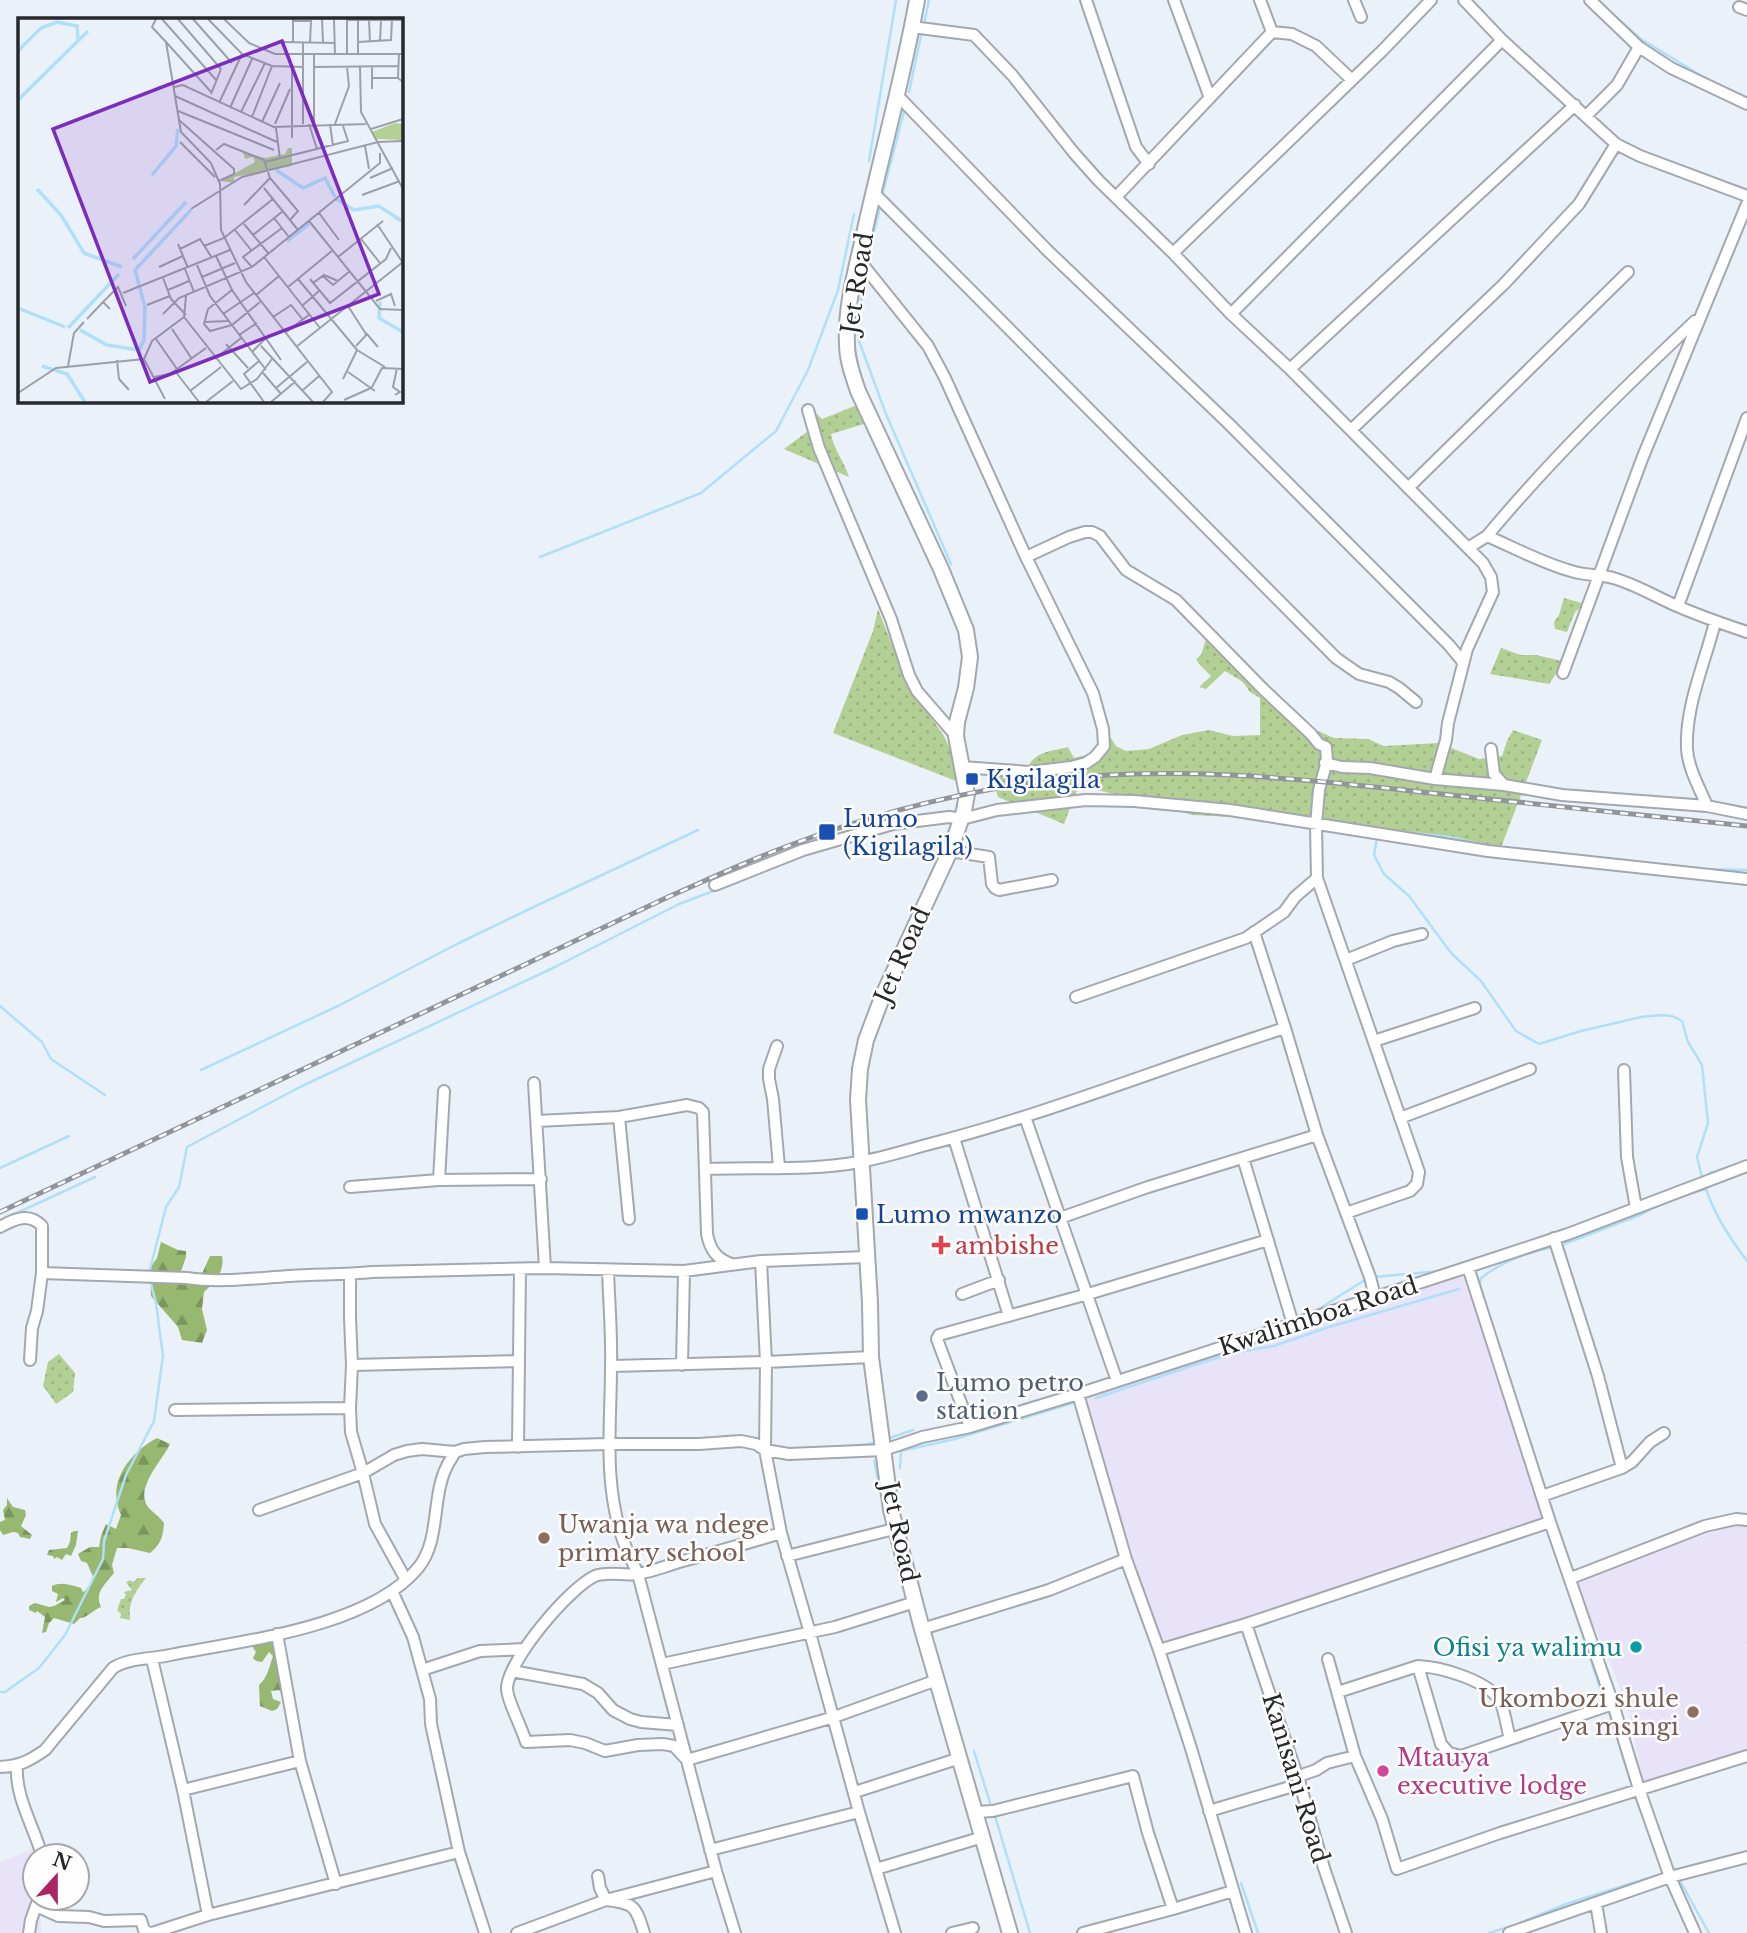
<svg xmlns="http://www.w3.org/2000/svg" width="1747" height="1933" viewBox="0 0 1747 1933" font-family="'Libre Baskerville',serif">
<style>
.education{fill:#e9e3f9}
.green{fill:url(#green-dots)}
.forest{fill:url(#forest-firs)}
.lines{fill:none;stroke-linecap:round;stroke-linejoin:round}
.stream{stroke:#aee0f9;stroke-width:2.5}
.minor-casing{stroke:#a3a8af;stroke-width:14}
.major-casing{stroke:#a3a8af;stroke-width:18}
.minor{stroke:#fff;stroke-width:10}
.major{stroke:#fff;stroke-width:14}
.rail-casing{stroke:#91959b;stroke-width:5}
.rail{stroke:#fefefe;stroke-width:2.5;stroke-dasharray:8;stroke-linecap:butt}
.transit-dot{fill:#1a4fb4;stroke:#fefefe;stroke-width:2.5}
.health-dot{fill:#e0444e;stroke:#fefefe;stroke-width:2.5}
.service-dot{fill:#5c6f8a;stroke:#fefefe;stroke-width:2.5}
.education-dot{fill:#8d6e63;stroke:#fefefe;stroke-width:2.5}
.culture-dot{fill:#0f9aa8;stroke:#fefefe;stroke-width:2.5}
.hotel-dot{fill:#d1479c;stroke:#fefefe;stroke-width:2.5}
.labels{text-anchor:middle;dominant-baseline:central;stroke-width:5;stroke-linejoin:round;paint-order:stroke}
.street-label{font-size:24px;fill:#26282b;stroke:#fefefe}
.transit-label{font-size:24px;fill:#164399;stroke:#fefefe;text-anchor:start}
.health-label{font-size:24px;fill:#be3a42;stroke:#fefefe;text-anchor:start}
.service-label{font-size:24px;fill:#4e5e75;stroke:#fefefe;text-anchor:start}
.education-label{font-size:24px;fill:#785e54;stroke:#fefefe;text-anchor:start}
.culture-label{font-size:24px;fill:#0d838f;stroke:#fefefe;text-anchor:end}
.hotel-label{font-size:24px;fill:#b23c85;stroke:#fefefe;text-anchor:start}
.inset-river{fill:none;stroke:#aee0f9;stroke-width:3.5}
.inset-road{fill:none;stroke:#9ca1a7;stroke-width:2}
.view{fill:#7b2cbf;fill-opacity:0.15;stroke:#7b2cbf;stroke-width:3.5}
.inset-edge{fill:none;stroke:#26282b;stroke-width:3.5}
</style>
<defs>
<pattern id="green-dots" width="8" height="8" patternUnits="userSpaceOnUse" patternTransform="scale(1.75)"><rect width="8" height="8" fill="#b3d094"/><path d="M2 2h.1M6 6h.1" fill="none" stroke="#9ab380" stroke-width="1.8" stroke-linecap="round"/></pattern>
<pattern id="forest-firs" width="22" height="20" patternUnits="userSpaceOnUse" patternTransform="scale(1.75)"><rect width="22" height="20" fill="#97b870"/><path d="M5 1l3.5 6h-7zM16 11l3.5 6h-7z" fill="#7b965c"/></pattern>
</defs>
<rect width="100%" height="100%" fill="#ebf1f9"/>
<path class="education" d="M1463,1276L1543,1519L1161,1644L1083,1397Z
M1736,1524L1747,1526V1645L1732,1651L1747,1646V1752L1644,1784L1629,1716L1646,1709L1629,1714L1613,1669L1574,1580Z
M33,1849L37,1856H35V1898H44L40,1918L42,1933H0V1862Z"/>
<path class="green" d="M857,405L864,424L831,434C834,450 844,461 849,477L784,449L808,431L815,412L822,419Z
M1564,598L1585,604L1575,612L1567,632L1555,629L1554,622L1559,615Z
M878,609L894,650L923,706L944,736L952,754L956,781L833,733L873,631Z
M1206,639L1241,675L1311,728L1334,738L1368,739L1384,746L1439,743L1479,759L1502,756L1507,741L1513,730L1542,740L1497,858L1251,818L1193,815L1079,785L1064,824L998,797L994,784L987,775L990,767L1010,764L1028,767C1035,751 1053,751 1068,747L1074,758L1090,754L1081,781L1106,741L1111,738L1116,746L1126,751L1149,749L1182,735L1209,730L1233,736L1260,735V698L1250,692L1243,682L1225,671L1206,689L1199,687L1211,676L1199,664L1196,659L1201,655Z
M1501,648L1521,655H1536L1562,661V665L1549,684L1490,674Z
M59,1354L75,1373L73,1392L56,1404L43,1386L48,1362Z
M138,1578H146C135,1592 128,1602 130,1620L120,1618L121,1614L117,1610L121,1599H124L126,1595L124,1592L132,1590L126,1582L130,1580L133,1582Z"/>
<path class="forest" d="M161,1242L178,1250L186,1251V1257L180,1274L200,1278L210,1256H222C225,1271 215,1282 204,1292L202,1309L207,1330L202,1343L182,1340L178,1327L151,1296L150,1268L157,1258Z
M157,1438L170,1444C163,1460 134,1488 148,1507C153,1513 159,1516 164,1523C163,1537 161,1544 150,1553L128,1548H117L112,1565L114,1573C105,1585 94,1592 101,1607C93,1610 87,1618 80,1618L74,1624L54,1618L49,1623L46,1632L42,1633L45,1617L37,1611L36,1613L29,1610V1606L35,1603L49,1607L54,1606L65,1600L63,1598L56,1602L58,1594L52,1591V1586C61,1581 72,1585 81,1588L83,1592L85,1591L94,1579L87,1563L81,1561L78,1554L90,1547H99L101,1536L106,1524L116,1529L121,1515C106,1483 129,1453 157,1438Z
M7,1498L13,1507L25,1510L26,1515L21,1526L32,1535L30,1539L20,1537L18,1533L13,1532L3,1535L0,1530V1522L5,1520L3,1510L7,1505Z
M74,1531H78L76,1545L71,1556L66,1554L62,1560L57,1557L54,1559L53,1556L47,1555L49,1550L67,1548L70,1542L71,1533Z
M265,1636L277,1641L284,1695L279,1690L271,1691L273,1699L281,1702L277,1709L272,1711L260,1706L259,1685C268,1677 269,1667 273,1656L269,1652L262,1662L256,1661L253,1658L256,1652L253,1648V1644Z"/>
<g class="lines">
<path class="stream" d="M1600,3L1641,39L1705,78
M924,24L929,0
M909,92L922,31
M869,161L896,0
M882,196L905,108
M867,262L880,207
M864,278L857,329L859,341L886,414L951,564
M540,557L701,493L776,431L808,370L838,290L854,214
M1396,831L1450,837L1493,847
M1377,838L1374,855L1384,874L1409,896L1451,953L1481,981L1516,1031L1539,1044L1581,1031L1641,1017L1662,1015L1672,1016L1682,1021L1688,1042L1702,1065L1708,1123L1697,1157L1702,1177
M1705,869L1747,870
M0,1006L42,1042L51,1059L105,1095
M201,1070L338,1006L457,944L540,904L698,830
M0,1168L69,1136
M1709,1176L1710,1173L1747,1161
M1679,1197L1706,1189C1715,1216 1730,1238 1747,1261
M6,1218L95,1177
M1559,1246L1640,1215L1657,1206
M149,1273L166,1207L179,1187L187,1147L300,1087L555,967L679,904L716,890
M1374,1277L1441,1271
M1479,1287L1481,1278C1502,1262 1528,1252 1553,1247
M1314,1312L1368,1278
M1096,1398L1204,1362L1238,1352L1274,1346L1329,1327L1459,1289
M971,1420L1002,1412
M887,1439L913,1430
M857,1446L878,1442
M874,1461L884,1507
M900,1468L901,1451L955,1439L1076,1402
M1572,1602L1605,1703
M0,1692H5L39,1668L65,1635L103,1559L104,1541L126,1475L154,1421L163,1356L156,1303L150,1280
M1608,1709L1633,1789
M974,1751L991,1806
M1635,1796L1644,1819
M995,1816L1030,1933
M1679,1879L1709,1933
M1241,1883L1258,1933
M1489,1933L1515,1925L1566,1904L1664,1873"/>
<defs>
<path id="minor" d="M1086,0L1136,147L1149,164
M1174,0L1210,98
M1260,0L1272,32
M1354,0L1361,17
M1464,0L1502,40L1616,144L1640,156L1747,196
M1590,0L1639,47L1671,68L1747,104
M1739,7L1747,10
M912,27L974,35L1013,76L1074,153L1099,181L1173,253L1231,314L1290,369L1483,563L1491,577L1493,592L1467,649L1448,723L1446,740L1435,779
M1272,32L1292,34L1316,46L1352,80
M897,95L1047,250L1228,423L1449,645L1463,662
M1586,116L1617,85L1639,47
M873,192L1336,658L1359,674L1389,682L1399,688L1416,702
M1116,197L1272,32
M1173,253L1383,50L1431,0
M859,260L928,346L945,378L1026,557L1093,693L1103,729L1104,746L1095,757L1086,763L1071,767L1030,772L962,767
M1231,314L1502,40
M1290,369L1575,105
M808,410L819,448L891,619L909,675L917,691L956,736
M1351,430L1504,284L1563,221L1579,204L1616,144
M1408,488L1628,272
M1487,536C1551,459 1623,389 1695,321
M1468,548L1487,536C1515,548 1542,563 1571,571C1585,576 1600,574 1613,578C1635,584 1656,597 1677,606C1700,616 1723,624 1747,632
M1026,557L1069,537L1085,532H1092L1100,536L1126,570L1176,600L1263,689L1311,734L1319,744L1326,747L1327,761L1319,790L1316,825L1317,878L1419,1172L1417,1184L1410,1191L1346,1213
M1678,606L1747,418
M1563,673L1642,459L1747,204
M1491,749L1494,774L1504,785
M1325,763L1342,767L1370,768L1435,779L1504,785L1562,795L1707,806L1747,814
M1707,806C1700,789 1688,768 1687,749C1685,706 1705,663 1715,622
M950,851L989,857L992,884L995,888L999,890L1052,880
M715,885L803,850L893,824L949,817L962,819L997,810L1086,800L1134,801L1230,810L1488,851L1747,879
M1254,932L1285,1028L1317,1135L1370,1277L1375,1297
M1346,960L1393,941L1422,934
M1076,997L1246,938L1284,912L1295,897L1317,878
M1374,1041L1475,1008
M777,1046L769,1069V1079L773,1099L779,1167
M1624,1070L1627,1157L1636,1208
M534,1083L545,1268
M619,1117L629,1219
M1025,1117L1117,1381
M1400,1118L1530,1069
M537,1121L619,1117L687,1105L699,1108L703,1112L707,1234C710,1249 716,1259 732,1264
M954,1138L1009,1316
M1243,1158L1293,1324
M705,1169C754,1167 812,1171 859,1162C882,1158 904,1151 926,1145C1048,1114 1165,1066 1285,1028
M439,1180L444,1091
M350,1187L439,1180L541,1179
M1060,1218L1148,1187L1317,1135
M0,1227C14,1219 29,1212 42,1226V1273L37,1311L32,1328L30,1360
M1554,1238L1598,1376L1622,1468
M761,1261L766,1362L765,1450L781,1533L810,1633L859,1812L895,1933
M1468,1267L1550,1522L1613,1704L1639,1789L1670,1877L1695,1933
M608,1270C609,1302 612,1335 611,1367C611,1425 603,1483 623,1540C627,1551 633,1563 638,1574L716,1871L735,1933
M42,1273L187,1278C220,1283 256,1278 290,1276C317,1274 344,1275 372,1272L545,1268L684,1271L761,1261L866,1257
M350,1275V1318L352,1365L350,1408L351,1432L363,1473L375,1524L406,1580
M962,1294L999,1280
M352,1365L519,1361
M682,1365L684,1271
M612,1366L766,1362L871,1357
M1078,1394L1126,1559L1159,1650L1190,1745L1246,1933
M175,1410L350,1408
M970,1427L937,1339L939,1335L1088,1294L1268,1240
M518,1447L520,1269
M1542,1496L1622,1468L1632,1462L1650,1442L1664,1433
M259,1510L363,1473L394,1455L407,1451L422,1449L455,1452L464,1449L485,1447L608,1444H699L741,1441L756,1444L765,1450L789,1454L884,1450L922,1437L970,1427L1078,1394L1468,1267L1568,1234L1747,1166
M781,1533C748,1543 716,1552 683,1561C668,1565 652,1572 637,1574C624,1576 607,1571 595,1576C569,1588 510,1658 507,1687C506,1698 522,1728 526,1742L570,1740L585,1743L605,1751L638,1745L663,1744L674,1746L687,1760L834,1717L937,1680
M787,1556L890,1530L895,1525
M1571,1578L1705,1526L1736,1519L1747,1520
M392,1591L413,1637L430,1699L431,1724L459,1852L485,1933
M1246,1624L1300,1784L1324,1868L1346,1933
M922,1629L1049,1590L1126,1559
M277,1634L300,1761L336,1884
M1159,1650L1246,1624L1550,1522
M152,1659L183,1790L208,1915
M1328,1659L1355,1756L1382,1819L1397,1869L1500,1833L1747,1756
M662,1664L835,1627L915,1602
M1418,1666L1441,1744L1449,1753L1461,1756L1613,1704
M422,1670L480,1651L524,1649
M512,1671L583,1684L598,1693L613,1710L630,1719L641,1722L678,1725
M1338,1692L1418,1666C1440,1667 1483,1679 1498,1698C1504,1705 1507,1729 1510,1739
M17,1766C15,1798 34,1826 42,1856
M0,1767C20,1766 29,1761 45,1750L113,1668C128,1658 152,1659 170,1655C242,1641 369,1627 418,1568C441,1540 431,1497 447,1466C449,1461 453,1457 455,1452
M183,1790L300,1761
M855,1792L960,1758
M1209,1811L1300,1784L1299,1776L1316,1770L1327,1763L1355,1756
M975,1812L993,1811L1133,1776L1148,1833L1173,1909
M710,1850L859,1812
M876,1869L983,1837
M598,1876L600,1888L606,1900C634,1903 636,1906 644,1933
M1596,1903L1601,1933
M36,1906L58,1916L89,1917L104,1921L141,1920L144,1930L150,1933
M29,1933L31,1920L39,1898
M152,1933L208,1915L459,1852
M517,1933L606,1900L716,1871
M952,1933L973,1928
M1083,1933L1173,1909L1233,1891
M1509,1933L1670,1877L1747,1857"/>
<path id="major" d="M917,0C903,79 881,156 864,234C856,270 845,307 847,344C847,360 853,376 858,391L941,569L966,630L970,657L966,688L957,722L956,736L967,794L964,811L950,851L883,995L866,1040L860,1069L858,1100L870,1303L871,1357L891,1510L922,1629L1010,1933"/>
</defs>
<use href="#minor" class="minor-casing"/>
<use href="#major" class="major-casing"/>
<use href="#minor" class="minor"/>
<use href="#major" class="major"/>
<defs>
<path id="rail" d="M0,1212L668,897C707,880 745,862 785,847C866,816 951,794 1036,782C1166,764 1294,778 1422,792C1531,804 1639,815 1747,826"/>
</defs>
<use href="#rail" class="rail-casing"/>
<use href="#rail" class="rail"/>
</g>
<g class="transit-dot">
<rect x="965" y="772" width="14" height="14" rx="3.5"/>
<rect x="818" y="823" width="18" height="18" rx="3.5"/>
<rect x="855" y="1207" width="14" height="14" rx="3.5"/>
</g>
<path class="health-dot" d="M937.5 1234.5h7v7h7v7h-7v7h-7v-7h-7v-7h7z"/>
<circle class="service-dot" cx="922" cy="1396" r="7"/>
<g class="education-dot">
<circle cx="544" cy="1538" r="7"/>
<circle cx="1693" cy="1712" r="7"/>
</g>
<circle class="culture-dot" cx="1636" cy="1647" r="7"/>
<circle class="hotel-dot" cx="1383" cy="1771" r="7"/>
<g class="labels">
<g class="street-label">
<text transform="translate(857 283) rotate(-81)">Jet Road</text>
<text transform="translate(902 955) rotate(-66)">Jet Road</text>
<text transform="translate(1318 1316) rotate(-18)">Kwalimboa Road</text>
<text transform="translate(900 1532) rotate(78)">Jet Road</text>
<text transform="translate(1296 1778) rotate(73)">Kanisani Road</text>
</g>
<g class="transit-label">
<text x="986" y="779">Kigilagila</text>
<text x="843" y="818">Lumo<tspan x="843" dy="28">(Kigilagila)</tspan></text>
<text x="876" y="1214">Lumo mwanzo</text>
</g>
<g class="health-label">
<text x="955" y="1245">ambishe</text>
</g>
<g class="service-label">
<text x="936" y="1382">Lumo petro<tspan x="936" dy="28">station</tspan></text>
</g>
<g class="education-label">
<text x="558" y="1524">Uwanja wa ndege<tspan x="558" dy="28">primary school</tspan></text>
<text x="1679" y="1698" text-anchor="end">Ukombozi shule<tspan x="1679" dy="28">ya msingi</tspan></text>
</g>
<g class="culture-label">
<text x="1622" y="1647">Ofisi ya walimu</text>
</g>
<g class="hotel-label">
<text x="1397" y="1757">Mtauya<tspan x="1397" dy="28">executive lodge</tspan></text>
</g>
</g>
<g transform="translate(18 18)">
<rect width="385" height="385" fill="#ebf1f9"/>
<path d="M377,105L385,106V122L359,121L354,114ZM270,130H274V148L216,159V165L203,163L237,144L235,139L227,141L225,134L247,140L267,136Z" fill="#b3d094"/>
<path class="inset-river" d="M0,33L23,10L39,4L59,8L60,23M0,82L70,13M258,152L285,170L307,160L317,179M134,157L158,128L160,111M19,171L43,197L66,235L104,249M318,181L336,192L361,188L385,204M269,223L291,206M115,241L168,184M362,284L361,300L385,314M0,290L47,309M50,310L101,256M62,312L89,327L121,332L126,322L127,289L117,252L173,192M24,348L49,356L67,384"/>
<path class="inset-road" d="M138,1L134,9L148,24L163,114L193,145L202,166L203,212L228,264L314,374L305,384M144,1L199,63M160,1L203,51M175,1L214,45M190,1L224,36L254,48L285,49M206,1L231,25L257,36H385M304,1L305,24M316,1L317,37M351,2L352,24M275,3H293L292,25M148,24L194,75M263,24L317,25M275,24V1M285,24V106M340,24L373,22L374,1M362,24L363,2M340,36V2M381,36L380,60L385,64M296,37V106M329,37V2H385M296,49L381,48M342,49L343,94L385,171M354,49V71M354,60H380M156,69L165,67L258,110L262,141M193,76L203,51M157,78L259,124M201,85L224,36M212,90L234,41M160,93L256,132M223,94L247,45M234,99L254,48M161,102L216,151V156L201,163M244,104L262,65M257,106L272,71M291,106L299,131M312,106L315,128M317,106L331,68L329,49M255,109L348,106M353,111L385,101M274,120V49M162,124L197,159M347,128L351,151M198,132L206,126L246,142L252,160L280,193L272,202M247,144L330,123L325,108M352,160L375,150M246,170L280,212M344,177L382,163M226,187L252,160M173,191L224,159L360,124L385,123M301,195L321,222M256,200L271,219M291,203L362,291L385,292M226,206L251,236M359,206L385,245M217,212L233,232M235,217L265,193M343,221L362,245M160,226L170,250M186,228L206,220L255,181M162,231L182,221L194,240M198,238L214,272L263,342M246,239L302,310M320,239L365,203M179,247L192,278L248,352M141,249L165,238M234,249L225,239L264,210M167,251L176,274M305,258L315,267L332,253M184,259L217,245M145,260L153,281L168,297M280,261L339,332L367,349M292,261L312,285L368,241L373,230M295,265L306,257L320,263M270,269L315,232M150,272L171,263M214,272L190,291L186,306L192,313L214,307L242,284M105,275L212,232M238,277L261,258M358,283L373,276L377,288M129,287L152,278M285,287L301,273M330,288L348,316M92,291L85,284L100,269L108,288M145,296L161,280L234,249L362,145V135M205,296L236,275M166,299L223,371L239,361L254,341M255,299L273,287L285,302M69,301L85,284M186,304L210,303M154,311L174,341M267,315L292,296M221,317L239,305M138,321L159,351M208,326L230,350M243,328L295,384M338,328L349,316L360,329M278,329L385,244M234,334L249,319M126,341L147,381M197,341L223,320M99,342L101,361L111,372M241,343L226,356L246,384M50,348L56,315L66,304M157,353L181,384M330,354L357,373M245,355L263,376M136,359L152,356L188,330M325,361L339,332M258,370L289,344M353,371L364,350L385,351M285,372L301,358M172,373L203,349M0,375L38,350L126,341L134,323L166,299L168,278M377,377L382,374L375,369L379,350M326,382L353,370M188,384L215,363M253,384L278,363"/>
<path class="view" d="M264,23L361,276L132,364L35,111Z"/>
<rect width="385" height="385" class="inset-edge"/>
</g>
<g transform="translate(56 1877) rotate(21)"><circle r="33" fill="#fefefe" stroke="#a8a8aa" stroke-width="2"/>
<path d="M0-5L12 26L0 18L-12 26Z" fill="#ad2466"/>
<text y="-10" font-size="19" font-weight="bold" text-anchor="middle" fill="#26282b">N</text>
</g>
</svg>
